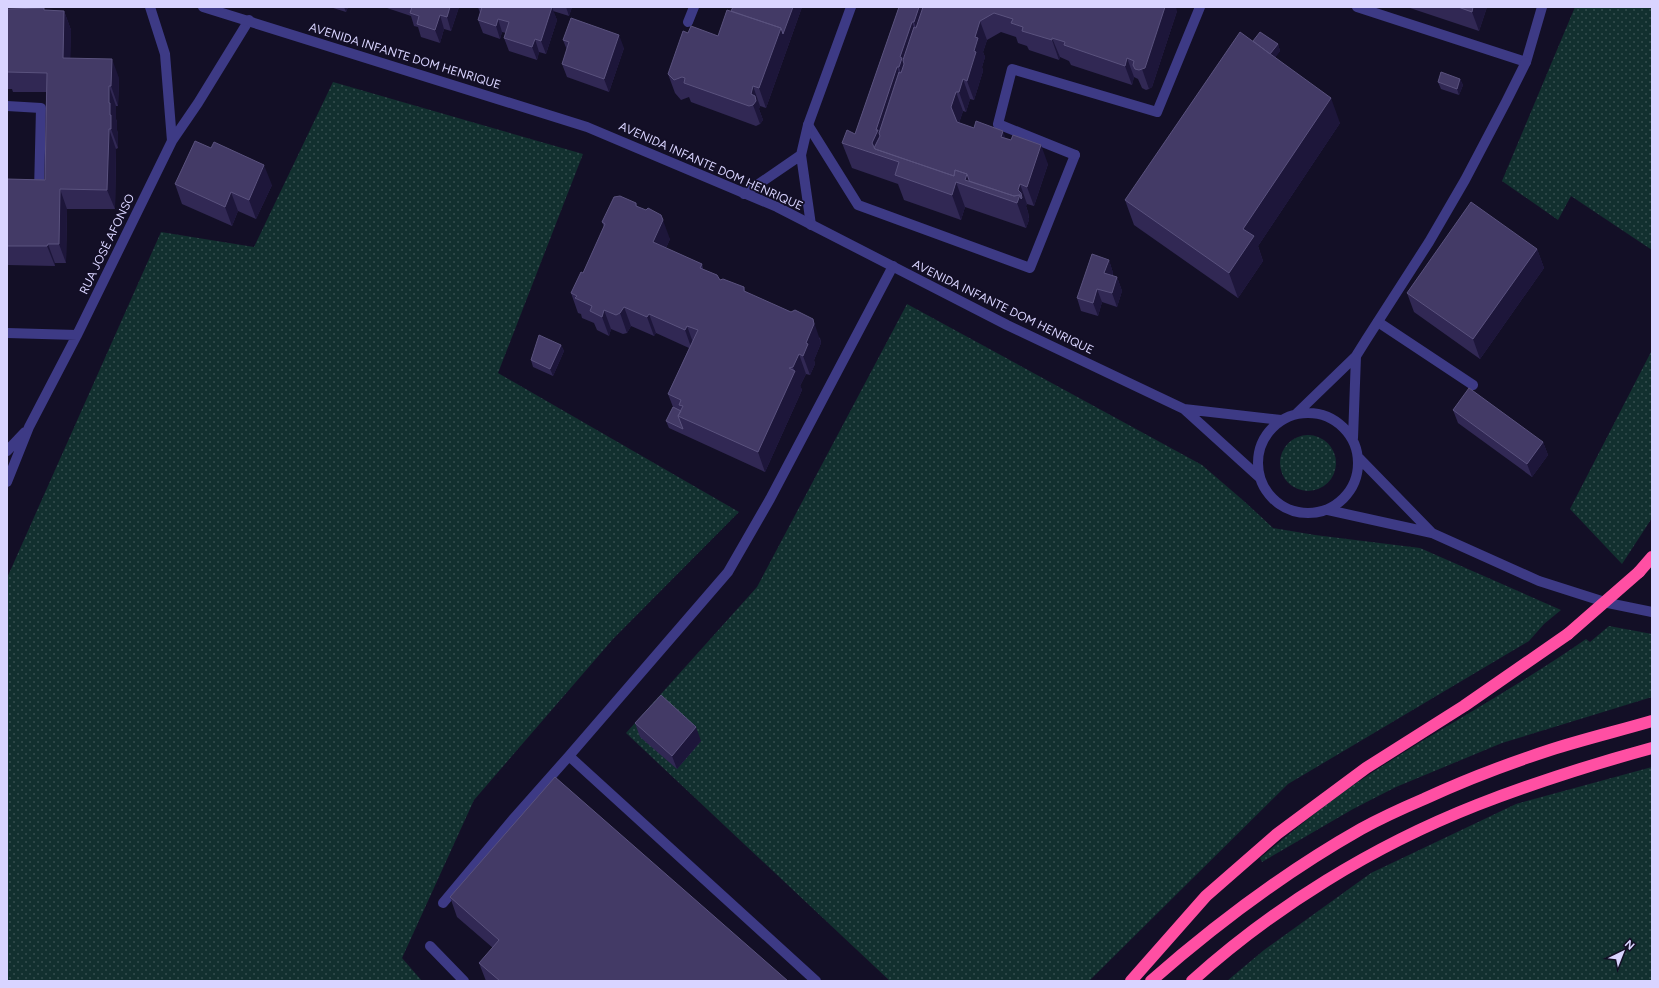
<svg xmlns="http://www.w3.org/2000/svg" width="1659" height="988" viewBox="0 0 1659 988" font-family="Figtree,sans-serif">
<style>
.grass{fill:url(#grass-dots)}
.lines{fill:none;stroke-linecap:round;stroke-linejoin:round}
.service{stroke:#3d3a85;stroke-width:10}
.minor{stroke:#3d3a85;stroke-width:10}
.tertiary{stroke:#3d3a85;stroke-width:10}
.motorway{stroke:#ff4fa3;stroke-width:12}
.motorway-bridge{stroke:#ff4fa3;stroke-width:12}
.wall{fill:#312854}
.shaded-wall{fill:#1d163a}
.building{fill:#433a66;stroke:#5a527e}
.labels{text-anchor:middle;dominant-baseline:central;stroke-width:3.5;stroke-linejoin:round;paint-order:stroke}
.street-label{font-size:12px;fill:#d9d4ff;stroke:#130f26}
</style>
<defs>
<pattern id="grass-dots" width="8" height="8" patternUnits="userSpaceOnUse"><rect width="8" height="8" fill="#12302f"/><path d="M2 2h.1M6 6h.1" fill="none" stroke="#344d4e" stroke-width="1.8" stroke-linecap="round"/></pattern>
</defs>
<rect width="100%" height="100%" fill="#130f26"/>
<path class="grass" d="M1575,7H1652V250L1571,196L1558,220L1502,181Z
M333,82L583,154L498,373L739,512L613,639L474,800L402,958L422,981H7V578L161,232L254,247Z
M907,304L1202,465L1245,502L1273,528L1315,535L1420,548L1561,610L1544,624L1529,641L1288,784L1089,981H890L626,733L757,587Z
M1652,350V518L1622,564L1570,509Z
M1280 463a28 28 0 1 1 56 0a28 28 0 1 1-56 0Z
M1609,626L1652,634V697L1502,743L1396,787L1353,809L1262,862L1260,858C1292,832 1324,805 1358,782C1432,732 1512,691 1586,639L1590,642Z
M1652,767V981H1227L1264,950L1371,873L1516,804Z"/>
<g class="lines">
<path class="service" d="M808,125L858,205L1030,268L1075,155
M1378,322L1473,385"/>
<path class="minor" d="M150,7L165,54L172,141
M1357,7L1526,62L1542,7
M688,22L694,7
M7,106L41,108L39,191H37
M1075,155L998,124L1012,69L1157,112L1200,7
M744,194L801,155
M811,225L801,155L808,125L851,7
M7,333L77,335
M7,451L25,432
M7,482L29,427L77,335L172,141L198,103L249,20
M443,903L514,818L569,756
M430,946L464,981
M816,981L569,756L728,572L770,499L893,266"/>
<path class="tertiary" d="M203,7L587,127L777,207L1007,325L1184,409L1259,477
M1184,409L1281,420
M1258 463a50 50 0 1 1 100 0a50 50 0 1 1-100 0Z
M1296,414L1356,356L1366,340L1429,242L1465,180L1506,102L1526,62
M1353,438L1356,356
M1358,457L1432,533
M1328,510L1432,533L1539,581L1608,603L1652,612"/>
<path class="motorway" d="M1639,572L1652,557
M1131,981L1206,896L1277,834L1366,768L1464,706L1568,634
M1151,981C1216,924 1285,872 1361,829C1381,818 1403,808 1424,799C1465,780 1507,764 1550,750C1584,739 1618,731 1652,721
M1192,981C1274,907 1373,846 1477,805C1534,783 1593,764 1652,748"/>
<path class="motorway-bridge" d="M1568,634L1639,572"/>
</g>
<path class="wall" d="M330,7H348L346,12Z
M387,7H459L451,31L444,29L440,43L421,37L418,27L414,26L411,16L387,8Z
M478,7H572L569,16L553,11L557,20L546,54L539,52L537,60L509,51L504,38L506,33L502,32L500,39L483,33L478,20L480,13Z
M733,7H802L766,108L760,106L759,109L763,120L760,124L756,126L691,102L689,97L681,100L675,93L668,74L688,33L718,36L731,11Z
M899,7L1177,11L1152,87L1149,89L1146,90L1142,88L1138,79L1134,77L1132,85L1071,65L1069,61L1060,57L1059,60L1029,50L1027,46L1018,43L1016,37L1001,32L987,40L983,52L985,57L982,67L983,71L974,100L970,99L966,112L963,111L959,123L1006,139L1048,164L1034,206L1027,204L1026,206L1028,212L1029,218H1028L1029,220L1026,228L965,207L961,220L904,200L898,184L852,168L842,143L855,134Z
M1407,7H1487L1479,31Z
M7,9L64,11L71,30L70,58L119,78L118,106H116V119L117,122V130L118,134V148L116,149V151L115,209H67L66,263H55V266L7,265V179L45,180L46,92H13L12,89H7Z
M563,40L624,48L609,92L567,77L562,64L567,50Z
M1253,41L1278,44L1280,51L1275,57L1340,123L1258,246L1263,261L1238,298L1134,225L1125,200Z
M1460,79L1463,85L1459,95L1441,89L1438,82Z
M175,184L272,185L256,219L238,211L232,226L182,204Z
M636,203L637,206L670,239L666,248L702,264L703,269L720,280L744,287L745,291L820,338L821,343L814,360L815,364L810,375L806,374L800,386L802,390L765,472L669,428L666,421L673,407L668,394L689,348L656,333L654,336L631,326L627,333L623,334L611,329L609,336L597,330L594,323L582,318L581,314L578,313L571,293L583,273L604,227L602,222Z
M1537,249L1544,268L1480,359L1414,312L1407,293Z
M1109,260L1113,273V276L1117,277L1122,291L1117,307L1102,302L1098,316L1081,311L1077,298Z
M561,345L564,351L553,376L533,367L531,360Z
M1453,410L1543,442L1548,455L1532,477L1458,423Z
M635,723L701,741L677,769L640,737Z
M450,897L788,981H486L479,963L493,948L457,917Z"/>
<path class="shaded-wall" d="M344,7H348L346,12Z
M450,7H459L451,31L447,17Z
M552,7L557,20L546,54L541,41Z
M566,7H572L569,16Z
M793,7H802L766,108L759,88L781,28Z
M919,7H937L923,47L914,22Z
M1165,7H1176L1177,11L1152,87L1149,89L1142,69Z
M1473,7H1487L1479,31L1472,12Z
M64,11L71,30L70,78L63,58Z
M440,15L444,29L440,43L435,30Z
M498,19L502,32L500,39L496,26Z
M980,21L987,40L983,52L985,57L982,67L983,71L974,100L967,81L975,37Z
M912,22L921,47L908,92L899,67L900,57Z
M619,35L624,48L609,92L604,79Z
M1052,38L1060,57L1059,60L1052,40Z
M535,39L539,52L537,60L532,47Z
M1278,44L1280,51L1267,69L1264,62Z
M1127,58L1134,77L1132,85L1125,66Z
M112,59L119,78L118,106L111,86Z
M897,67L906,92L875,153L872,143L876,130Z
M963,79L970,99L966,112L959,92Z
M1460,79L1463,85L1459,95L1457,89Z
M109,86L116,106V119L117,122V130L118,134V148L111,129L109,103Z
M753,86L760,106L759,109L763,120L760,124L753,105L751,94Z
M956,92L963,111L958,126L951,107Z
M1331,98L1340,123L1258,246L1263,261L1238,298L1229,273L1243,229Z
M109,129L116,149L115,209L107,190Z
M1003,131L1010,150L1001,137Z
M1041,145L1048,164L1034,206L1027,187Z
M264,165L272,185L256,219L249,200Z
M967,174L972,187L965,180Z
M956,182L965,207L961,220L952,195Z
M1020,184L1027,204L1026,206L1028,212L1029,220L1026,228L1017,203L1018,190Z
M60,189L67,209L66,263L59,244Z
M231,192L238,211L232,226L225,207Z
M661,215L670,239L660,261L653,242Z
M48,244L55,263V266L47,246Z
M1537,249L1544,268L1480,359L1473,339Z
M1109,260L1113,273L1109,286L1104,273Z
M1117,277L1122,291L1117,307L1112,293Z
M1097,289L1102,302L1098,316L1093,303Z
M624,307L631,326L627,333L620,313Z
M604,310L611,329L609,336L602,317Z
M649,314L656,333L654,336L647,317Z
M813,319L821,343L814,360L815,364L810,375L803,356L806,343Z
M687,326L694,345L692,350L685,330Z
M561,345L564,351L553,376L550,369Z
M799,354L806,374L800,386L793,367Z
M795,371L802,390L765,472L758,452Z
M1543,442L1548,455L1532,477L1527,464Z
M696,727L701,741L677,769L672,756Z"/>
<path class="building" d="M412,7H450L447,17L440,15L435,30L417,24L419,16L410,13Z
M482,7H552L541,41L535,39L532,47L504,38L509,22L498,19L496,26L478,20Z
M733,7H793L783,34L781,28L731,11Z
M899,7H919L914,22H912L900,57L902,58L899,67H897L876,130H878L872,143L875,149L954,176L955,170L967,174L965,180L1014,196L1020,195L1017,203L956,182L952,195L895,175L899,162L842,143L847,130L855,134Z
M923,7H1165L1145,68L1139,70L1135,69L1133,65L1134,61L1127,58L1125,66L1064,45L1065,42L1052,38V40L1022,31L1023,27L1011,23L1013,19L994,13L980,21L975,37L978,38L974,51L976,52L967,81L963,79L959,92H956L951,107L957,122L974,128L976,121L1003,131L1001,137L1011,140L1013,135L1041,145L1027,187L1020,184L1018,190L1021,193L1022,198L1021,199L1020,195L1014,196L969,181V180L967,174L955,170L954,176L875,149L874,148L880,136L879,133L899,72L901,73L904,64L903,60L914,27L916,28Z
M1458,7H1473L1472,12Z
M44,8V10L64,11L63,58L112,59L111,86H109V103H110V115H111V129H109V132L107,190L60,189L59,244H48L47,246H7V179L45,180L47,73L7,72V9Z
M727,10L781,28L759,88L753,86L751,94L755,96L756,101L753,105L749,106L684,83L685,78L682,77L674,80L668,74L683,31L688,33L691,26L718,36Z
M571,18L619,35L604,79L562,64L569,42L563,40Z
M1240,32L1331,98L1243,229L1254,236L1229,273L1125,200Z
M1260,32L1278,44L1270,54L1253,41Z
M1441,72L1460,79L1457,89L1438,82Z
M195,141L211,148L214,142L264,165L249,200L231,192L225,207L175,184Z
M620,196L636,203V206L646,210L648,208L661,215L663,220L653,242L702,264L700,268L717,275L720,280L723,279L744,287V291L791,312L795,310L813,319L814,324L806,343L808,344L803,356L799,354L793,367L789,368L795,371L758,452L678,416L683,406L679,405L681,400L668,394L698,330L687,326L685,330L649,314L647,317L624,307L620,313L616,315L604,310L602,317L590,311L592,306L575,298L577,296L571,293L581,272L583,273L605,224L602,222L614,197Z
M1471,202L1537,249L1473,339L1407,293Z
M1092,254L1109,260L1104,273L1117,277L1112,293L1097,289L1093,303L1077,298Z
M539,335L561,345L550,369L531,360Z
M1469,388L1543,442L1527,464L1453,410Z
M673,407L681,411L678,416L683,429L666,421Z
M661,695L696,727L672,756L635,723Z
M555,777L788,981H500L479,963L499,940L450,897Z"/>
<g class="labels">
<g class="street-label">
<text transform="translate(405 56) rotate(17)">AVENIDA INFANTE DOM HENRIQUE</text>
<text transform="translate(711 166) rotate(24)">AVENIDA INFANTE DOM HENRIQUE</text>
<text transform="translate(107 244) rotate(-64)">RUA JOSÉ AFONSO</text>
<text transform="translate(1003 307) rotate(26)">AVENIDA INFANTE DOM HENRIQUE</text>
</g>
</g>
<rect width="1659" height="988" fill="none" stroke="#d9d4ff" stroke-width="16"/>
<g transform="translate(1623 952) rotate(43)" stroke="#130f26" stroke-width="3" paint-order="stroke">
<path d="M0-3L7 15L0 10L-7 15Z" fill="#d9d4ff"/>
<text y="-6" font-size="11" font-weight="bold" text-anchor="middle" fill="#d9d4ff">N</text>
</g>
</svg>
